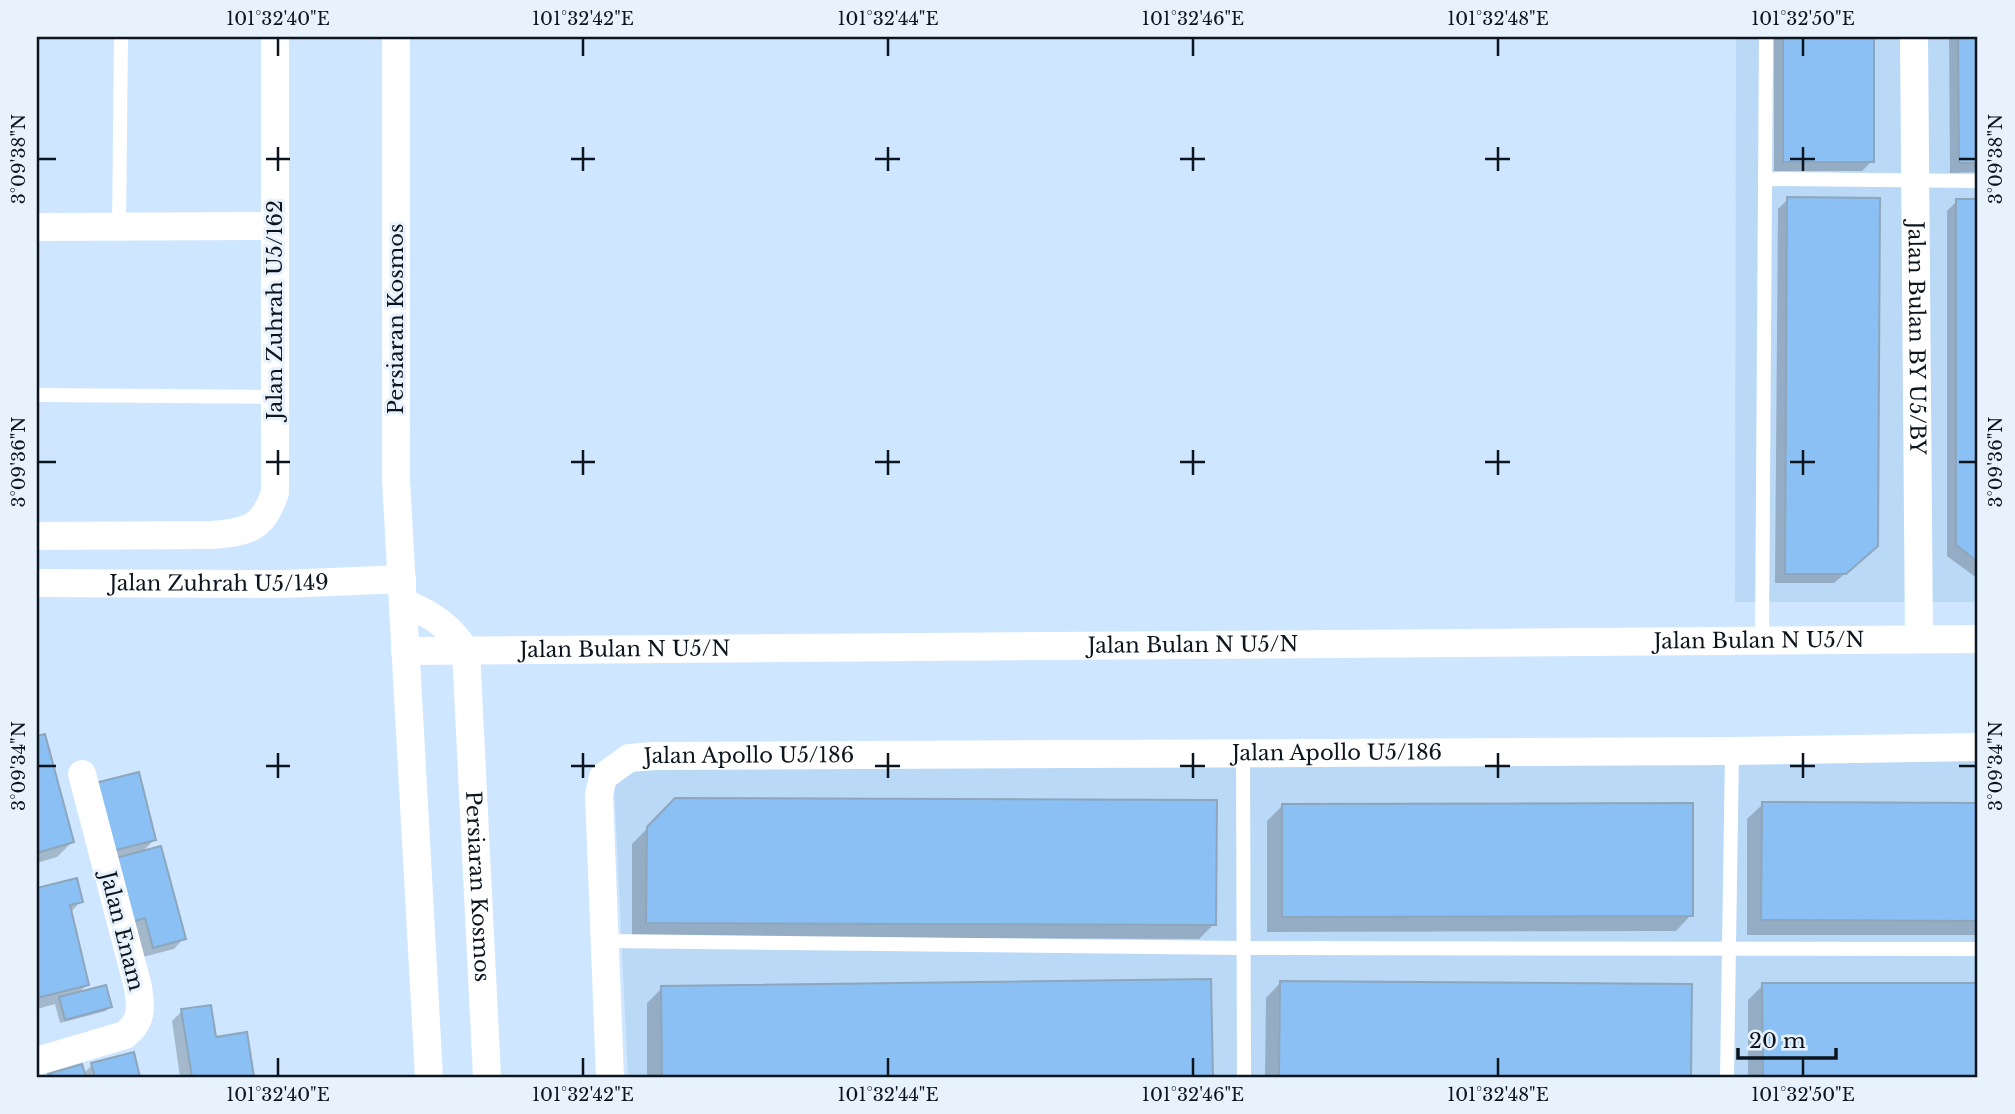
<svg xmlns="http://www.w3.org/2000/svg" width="2015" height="1114" viewBox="0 0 2015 1114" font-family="'Libre Baskerville',serif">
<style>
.built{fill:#bad9f6}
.shadow{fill:#0003}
.building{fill:#8ac0f3;stroke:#8ea6bc;stroke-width:2}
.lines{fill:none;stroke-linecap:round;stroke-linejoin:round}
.lane{stroke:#fff;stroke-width:14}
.street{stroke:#fff;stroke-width:28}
.ticks{fill:none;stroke:#0c141d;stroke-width:2.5}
.labels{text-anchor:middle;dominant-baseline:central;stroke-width:6;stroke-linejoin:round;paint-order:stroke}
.street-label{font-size:21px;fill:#0c141d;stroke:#e8f2fc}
.neatline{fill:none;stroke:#0c141d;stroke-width:2.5}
.ticks-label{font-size:18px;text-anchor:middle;fill:#0c141d}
</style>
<rect width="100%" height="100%" fill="#cee6ff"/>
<path class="built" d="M1736,37H1978V602H1735Z
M1978,759V1077H628L614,784L633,769Z"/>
<path class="shadow" d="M1774,37H1872V161L1862,171H1774Z
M1949,37H1978V172L1950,173Z
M1788,199L1866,556L1834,583H1775L1778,209Z
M1957,201H1978V579L1947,556V211Z
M44,736L72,842L57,857L37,863V738Z
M86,795L154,840L140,854L184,938L174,949L143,957Z
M676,799L1214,924L1199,939L632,937V844Z
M1763,804H1978V935H1747V819Z
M1282,806L1691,915L1676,931L1267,932V821Z
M76,880L81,901L70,913L87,985L77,994L110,1006L106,1011L60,1023L55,1004L37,1009V890Z
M1210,981L1211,1077H647V1003L662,988Z
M1281,982L1690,986L1689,1077H1265L1266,998Z
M1978,984V1077H1748V1000L1763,985Z
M182,1011L215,1039L245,1034L252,1077H180L172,1021Z
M132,1054L139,1077H47L83,1074L92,1065Z"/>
<path class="building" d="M1783,37H1874V162H1783Z
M1958,37H1978V163H1959Z
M1787,197L1880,198L1878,546L1846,574H1785Z
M1956,199H1978V562L1956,545Z
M45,734L74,842L37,853V736Z
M139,772L156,840L112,851L95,783Z
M675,798L1217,800L1216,925L646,923L647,827Z
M1762,802L1978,803V921L1761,920Z
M1693,803V916L1282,917V804Z
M161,846L186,939L153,948L145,918L129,923L112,859Z
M77,878L83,902L70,905L89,985L37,998V888Z
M1211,979L1213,1077H662L661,986Z
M1280,981L1692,984L1691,1077H1279Z
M1762,983H1978V1077H1763Z
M106,985L112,1007L65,1020L59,997Z
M211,1005L216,1037L247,1032L254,1077H192L181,1009Z
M134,1052L140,1077H95L91,1063Z
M82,1064L86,1077H49L48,1074Z"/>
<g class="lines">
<path class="lane" d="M1766,179L1978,181
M119,227L121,37
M37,395L275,397
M1762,640L1766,37
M1243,753L1244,1077
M606,941L1242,948L1978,949
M1727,1077L1732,751"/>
<g class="street">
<path d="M396,37V479L429,1077"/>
<path id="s1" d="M1914,37L1919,639"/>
<path d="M37,227L275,226"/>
<path d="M37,536L212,535C249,532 262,529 275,493V37"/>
<path id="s2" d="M37,583L284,584L402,579"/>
<path id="s3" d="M403,602C432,615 448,624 466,651L487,1077"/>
<path id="s4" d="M405,651L1978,639"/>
<path d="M37,1061L125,1035C143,1021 141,1007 138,987L82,774"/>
<path id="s5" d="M610,1077L599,795L603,777L629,758L655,756L1732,751L1978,747"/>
</g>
</g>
<path class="ticks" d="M278,38V56M583,38V56M888,38V56M1193,38V56M1498,38V56M1803,38V56M278,147V171M583,147V171M888,147V171M1193,147V171M1498,147V171M1803,147V171M38,159H56M266,159H290M571,159H595M875,159H900M1180,159H1205M1485,159H1510M1790,159H1815M1959,159H1976M278,450V475M583,450V475M888,450V475M1193,450V475M1498,450V475M1803,450V475M38,462H56M266,462H290M571,462H595M875,462H900M1180,462H1205M1485,462H1510M1790,462H1815M1959,462H1976M278,753V778M583,753V778M888,753V778M1193,753V778M1498,753V778M1803,753V778M38,766H56M266,766H290M571,766H595M875,766H900M1180,766H1205M1485,766H1510M1790,766H1815M1959,766H1976M278,1058V1076M583,1058V1076M888,1058V1076M1193,1058V1076M1498,1058V1076M1803,1058V1076"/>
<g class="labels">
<g class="street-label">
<text transform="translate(275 310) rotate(-90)">Jalan Zuhrah U5/162</text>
<text transform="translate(396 319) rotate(-90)">Persiaran Kosmos</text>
<text stroke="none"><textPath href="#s1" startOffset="301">Jalan Bulan BY U5/BY</textPath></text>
<text stroke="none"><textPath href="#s2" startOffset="182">Jalan Zuhrah U5/149</textPath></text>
<text stroke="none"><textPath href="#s4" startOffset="1354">Jalan Bulan N U5/N</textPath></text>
<text stroke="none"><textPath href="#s4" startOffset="788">Jalan Bulan N U5/N</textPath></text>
<text stroke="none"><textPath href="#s4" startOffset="220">Jalan Bulan N U5/N</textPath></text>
<text stroke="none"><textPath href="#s5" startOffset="1041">Jalan Apollo U5/186</textPath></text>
<text stroke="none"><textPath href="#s5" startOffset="453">Jalan Apollo U5/186</textPath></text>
<text stroke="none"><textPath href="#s3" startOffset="317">Persiaran Kosmos</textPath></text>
<text transform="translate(122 931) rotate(76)">Jalan Enam</text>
</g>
</g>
<rect width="2015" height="1114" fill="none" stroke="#e8f2fc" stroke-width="77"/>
<path d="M1738 1048v10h98v-10" fill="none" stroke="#0c141d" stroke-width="3.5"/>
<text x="1749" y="1048" font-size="21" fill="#0c141d" stroke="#e8f2fc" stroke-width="5" paint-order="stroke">20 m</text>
<rect x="38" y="38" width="1938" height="1038" class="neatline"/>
<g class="ticks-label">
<text x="278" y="25">101°32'40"E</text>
<text x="583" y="25">101°32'42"E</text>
<text x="888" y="25">101°32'44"E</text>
<text x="1193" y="25">101°32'46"E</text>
<text x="1498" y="25">101°32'48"E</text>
<text x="1803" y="25">101°32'50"E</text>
<text transform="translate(19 159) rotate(-90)" y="6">3°09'38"N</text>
<text transform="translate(1996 159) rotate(-90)" y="6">3°09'38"N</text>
<text transform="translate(19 462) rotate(-90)" y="6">3°09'36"N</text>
<text transform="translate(1996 462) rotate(-90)" y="6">3°09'36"N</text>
<text transform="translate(19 766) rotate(-90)" y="6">3°09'34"N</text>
<text transform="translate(1996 766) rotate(-90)" y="6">3°09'34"N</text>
<text x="278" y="1101">101°32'40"E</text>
<text x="583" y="1101">101°32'42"E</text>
<text x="888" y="1101">101°32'44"E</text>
<text x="1193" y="1101">101°32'46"E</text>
<text x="1498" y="1101">101°32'48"E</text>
<text x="1803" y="1101">101°32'50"E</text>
</g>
</svg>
